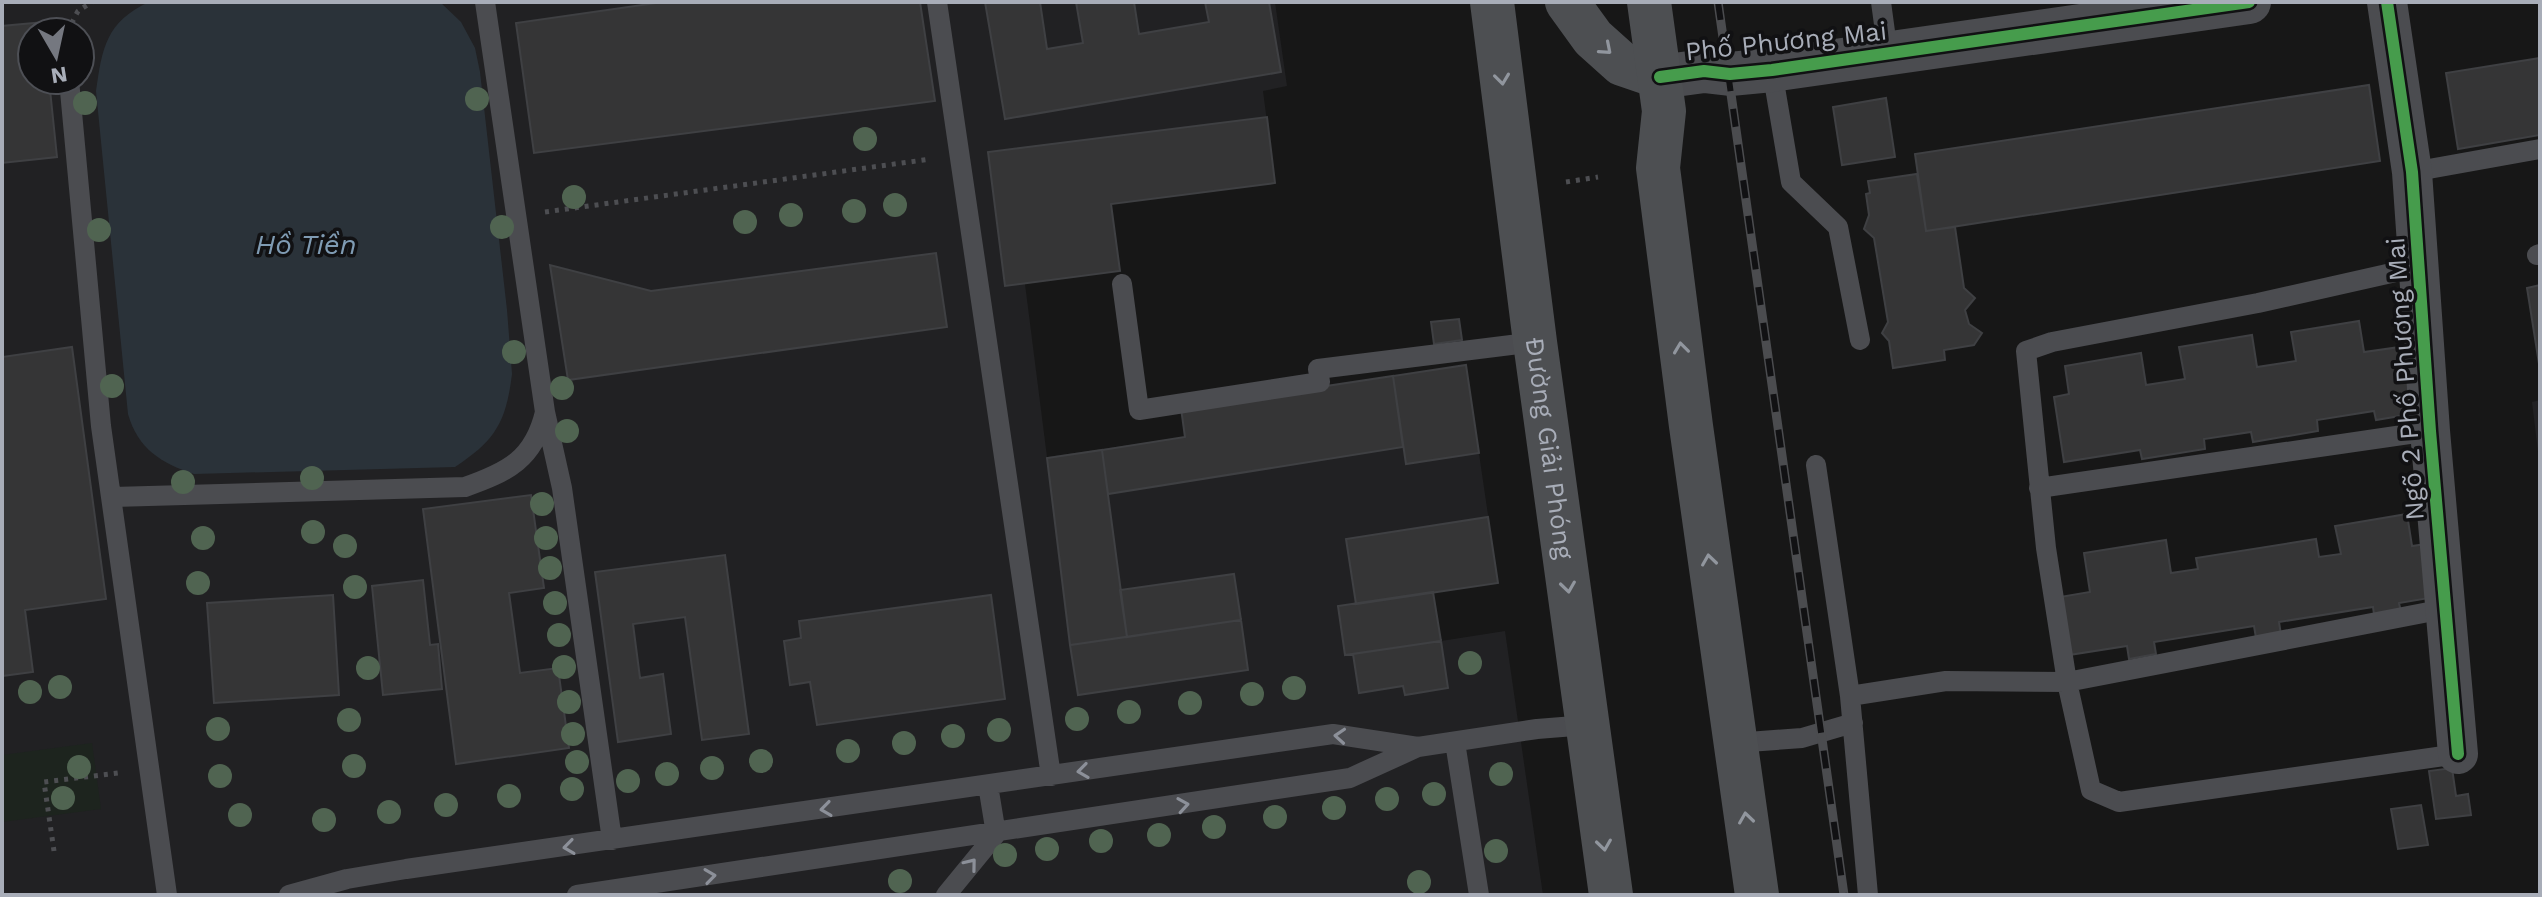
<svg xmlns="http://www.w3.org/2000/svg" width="2542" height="897" viewBox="0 0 2542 897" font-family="'Work Sans',sans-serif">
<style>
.built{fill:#212123;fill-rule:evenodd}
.green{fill:#1d241e}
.water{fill:#2a3239}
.building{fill:#353536;stroke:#3f4043;stroke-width:2}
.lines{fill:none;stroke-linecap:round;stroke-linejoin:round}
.path{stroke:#4d4e52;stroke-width:5;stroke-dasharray:4 6;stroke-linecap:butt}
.service{stroke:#4b4c50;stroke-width:20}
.minor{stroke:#4b4c50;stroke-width:40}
.tertiary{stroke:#4b4c50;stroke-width:44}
.primary{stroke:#4d4f52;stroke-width:44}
.rail-casing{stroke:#4b4c4f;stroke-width:9}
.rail{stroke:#111113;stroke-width:6;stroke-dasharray:18;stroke-linecap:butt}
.cycleway-casing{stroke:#111113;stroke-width:17}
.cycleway{stroke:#469c4c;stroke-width:12}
.tree{fill:#506451}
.oneway{stroke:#91969e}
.oneway2{stroke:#8c9099}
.labels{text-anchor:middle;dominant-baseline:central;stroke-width:7;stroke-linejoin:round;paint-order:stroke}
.street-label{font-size:26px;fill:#a8adb8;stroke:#111113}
.water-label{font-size:28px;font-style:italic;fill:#7f9bb3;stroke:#111113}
</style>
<rect width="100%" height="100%" fill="#171717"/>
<path class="built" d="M2,2H1275L1287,86L1263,91L1275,183L1111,204L1120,271L1025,284L1047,457L1184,437L1181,408L1466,365L1498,583L1433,593L1441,641L1505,631L1543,895H2ZM32,32H80V80H32Z
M2540,400V468L2532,402Z"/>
<path class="green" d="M92,743L101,809L2,822V755Z"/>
<path class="water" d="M149,2H440L461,22L475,48L480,72L507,310L512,374C506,422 496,440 455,467L194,474C161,463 138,449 128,414L96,91C102,48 106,22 149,2Z"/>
<path class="building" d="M663,2H920L935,101L534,153L516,23Z
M985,2H1040L1047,49L1083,43L1076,2H1134L1139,34L1209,22L1205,2H1269L1281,72L1005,119Z
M44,22L45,32H32V80H49L57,157L2,163V26Z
M2540,58V135L2458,149L2446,73Z
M2369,85L2380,161L1926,231L1915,154Z
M1886,98L1895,157L1842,165L1833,107Z
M1267,117L1275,183L1111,204L1120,271L1005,286L988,152Z
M1917,174L1926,231L1955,227L1964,288L1975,298L1965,310L1969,324L1982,333L1974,345L1944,350L1945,360L1893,368L1889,341L1882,333L1888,322L1874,238L1864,229L1869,215L1866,194L1870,193L1868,181Z
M936,253L947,327L568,380L550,265L651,291Z
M2540,285V370L2527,288Z
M1459,319L1462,340L1434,344L1431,322Z
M2359,321L2364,352L2407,346L2418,413L2376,420L2374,411L2317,420L2318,431L2253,442L2251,432L2204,439L2205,449L2142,459L2140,450L2064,462L2054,397L2069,394L2065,366L2141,353L2146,385L2185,379L2179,347L2252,335L2257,367L2296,361L2291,332Z
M72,347L106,599L25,610L33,672L2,676V357Z
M1466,365L1479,453L1406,464L1393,376Z
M1393,376L1403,447L1108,494L1102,450L1185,437L1181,408Z
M1102,450L1127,637L1070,645L1047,458Z
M531,495L544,588L509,593L520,673L558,668L569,748L456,764L423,509Z
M2407,514L2412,546L2433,543L2441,596L2399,603L2402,617L2375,621L2373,607L2279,622L2281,635L2256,638L2254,626L2154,642L2156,654L2129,659L2127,646L2069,655L2060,597L2090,592L2084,553L2166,540L2171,573L2198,569L2196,558L2316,539L2319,557L2341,554L2335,526Z
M1488,517L1498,583L1356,604L1346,539Z
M725,555L749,734L702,740L685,617L633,624L640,678L663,674L671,734L618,742L595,572Z
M1234,574L1241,620L1127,637L1120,590Z
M423,580L430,645L438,644L442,689L383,695L372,586Z
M1433,592L1441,641L1345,655L1338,606Z
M333,595L339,695L214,703L207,603Z
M991,595L1005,699L817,725L810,682L790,685L784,641L801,638L799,621Z
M1241,620L1248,670L1078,695L1070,645Z
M1441,641L1448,688L1405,695L1403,686L1359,693L1353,654Z
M2452,768L2456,796L2468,794L2471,815L2436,819L2429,771Z
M2421,805L2428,845L2398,849L2391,809Z"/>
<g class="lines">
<path class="path" d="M67,32L78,11L92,2
M1566,182L1598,177
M545,212L931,159
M54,851L44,782L118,773"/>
<path class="service" d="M485,2L545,412L562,488L612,840
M937,2L1051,776
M1881,2L1888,54
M1772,70L1791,182L1838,227L1860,340
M69,80L101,426L167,895
M2412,172L2540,149
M2537,255L2540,254
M2418,267L2258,303L2052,342L2026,351L2046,548L2067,682L2091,790L2119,802L2458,754
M1122,284L1139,410L1320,382L1318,369L1535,342
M1816,465L1850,696L1868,895
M2039,488L2430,431
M113,497L465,487C508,472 534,459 545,412
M1850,696L1946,681L2067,682L2444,609
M1455,742L1479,895
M1735,743L1802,738L1853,723
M289,895L347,879L406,869L1333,734L1418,747L1537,729L1587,725
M577,895L1350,778L1418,747
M946,895L996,834L988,785"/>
<path class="minor" d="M2387,2L2412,172L2430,431L2458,754"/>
<path class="tertiary" d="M1660,77L1704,71L1730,74L1772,70L2249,2"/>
<g class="primary">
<path id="s1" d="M1492,2L1535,342L1611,895"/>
<path d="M1567,2L1593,38L1622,64L1660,77"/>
<path d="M1649,2L1664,111L1658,168L1691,426L1757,895"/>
</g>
<defs>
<path id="rail" d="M1718,2L1844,895"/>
</defs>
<use href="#rail" class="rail-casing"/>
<use href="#rail" class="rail"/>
<defs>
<path id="cycleway" d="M2387,2L2412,172L2430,431L2458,754
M1660,77L1704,71L1730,74L1772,70L2249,2"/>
</defs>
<use href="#cycleway" class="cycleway-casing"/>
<use href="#cycleway" class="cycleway"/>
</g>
<g class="tree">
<circle cx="477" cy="99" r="12"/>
<circle cx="85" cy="103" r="12"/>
<circle cx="865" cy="139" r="12"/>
<circle cx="574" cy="197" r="12"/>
<circle cx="895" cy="205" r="12"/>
<circle cx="854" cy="211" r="12"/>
<circle cx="791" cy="215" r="12"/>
<circle cx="745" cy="222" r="12"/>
<circle cx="502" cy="227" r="12"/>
<circle cx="99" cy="230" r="12"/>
<circle cx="514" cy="352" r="12"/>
<circle cx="112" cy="386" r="12"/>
<circle cx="562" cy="388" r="12"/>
<circle cx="567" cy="431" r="12"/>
<circle cx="312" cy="478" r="12"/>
<circle cx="183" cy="482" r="12"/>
<circle cx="542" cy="504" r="12"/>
<circle cx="313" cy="532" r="12"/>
<circle cx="203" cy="538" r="12"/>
<circle cx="546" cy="538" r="12"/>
<circle cx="345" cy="546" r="12"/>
<circle cx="550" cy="568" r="12"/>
<circle cx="198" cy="583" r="12"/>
<circle cx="355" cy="587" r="12"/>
<circle cx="555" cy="603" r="12"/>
<circle cx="559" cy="635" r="12"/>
<circle cx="1470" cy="663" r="12"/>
<circle cx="564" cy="667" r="12"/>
<circle cx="368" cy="668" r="12"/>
<circle cx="60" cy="687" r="12"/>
<circle cx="1294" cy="688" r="12"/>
<circle cx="30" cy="692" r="12"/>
<circle cx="1252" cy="694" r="12"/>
<circle cx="569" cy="702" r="12"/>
<circle cx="1190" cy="703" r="12"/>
<circle cx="1129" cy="712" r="12"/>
<circle cx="1077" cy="719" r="12"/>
<circle cx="349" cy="720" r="12"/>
<circle cx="218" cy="729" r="12"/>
<circle cx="999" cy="730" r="12"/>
<circle cx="573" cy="734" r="12"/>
<circle cx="953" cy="736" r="12"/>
<circle cx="904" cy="743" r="12"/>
<circle cx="848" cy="751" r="12"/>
<circle cx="761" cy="761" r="12"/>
<circle cx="577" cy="762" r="12"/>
<circle cx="354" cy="766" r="12"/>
<circle cx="79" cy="767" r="12"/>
<circle cx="712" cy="768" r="12"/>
<circle cx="667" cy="774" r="12"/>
<circle cx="1501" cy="774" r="12"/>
<circle cx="220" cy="776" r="12"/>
<circle cx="628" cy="781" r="12"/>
<circle cx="572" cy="789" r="12"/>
<circle cx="1434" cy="794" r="12"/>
<circle cx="509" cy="796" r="12"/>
<circle cx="63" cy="798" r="12"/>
<circle cx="1387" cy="799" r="12"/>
<circle cx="446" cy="805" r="12"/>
<circle cx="1334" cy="808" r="12"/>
<circle cx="389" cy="812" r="12"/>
<circle cx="240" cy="815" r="12"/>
<circle cx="1275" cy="817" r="12"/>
<circle cx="324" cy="820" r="12"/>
<circle cx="1214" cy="827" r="12"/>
<circle cx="1159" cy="835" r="12"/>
<circle cx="1101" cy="841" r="12"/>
<circle cx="1047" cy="849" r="12"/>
<circle cx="1496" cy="851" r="12"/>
<circle cx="1005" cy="855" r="12"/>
<circle cx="900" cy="881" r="12"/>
<circle cx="1419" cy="882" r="12"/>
</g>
<defs><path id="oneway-chevron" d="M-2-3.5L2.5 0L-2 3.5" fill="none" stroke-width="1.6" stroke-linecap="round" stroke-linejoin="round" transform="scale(2)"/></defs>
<g class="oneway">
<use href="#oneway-chevron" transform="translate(1606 49) rotate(41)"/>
<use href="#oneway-chevron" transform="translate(1502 79) rotate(83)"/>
<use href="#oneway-chevron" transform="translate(1681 348) rotate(-97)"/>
<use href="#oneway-chevron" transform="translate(1709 560) rotate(-98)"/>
<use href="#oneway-chevron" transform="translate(1568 587) rotate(82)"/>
<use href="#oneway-chevron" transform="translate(1746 818) rotate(-98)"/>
<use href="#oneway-chevron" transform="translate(1604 845) rotate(82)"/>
</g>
<g class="oneway2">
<use href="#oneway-chevron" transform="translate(1340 736) rotate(-176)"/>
<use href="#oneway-chevron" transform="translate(1083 771) rotate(172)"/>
<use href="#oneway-chevron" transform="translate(1183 805) rotate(-9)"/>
<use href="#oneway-chevron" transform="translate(826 809) rotate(172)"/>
<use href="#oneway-chevron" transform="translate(569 847) rotate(172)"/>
<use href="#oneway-chevron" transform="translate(971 864) rotate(-51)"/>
<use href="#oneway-chevron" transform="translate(710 876) rotate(-8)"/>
</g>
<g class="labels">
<g class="street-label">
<text transform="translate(1786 41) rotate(-6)">Phố Phương Mai</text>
<text transform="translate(2405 379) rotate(-94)">Ngõ 2 Phố Phương Mai</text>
<text stroke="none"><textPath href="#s1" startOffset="450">Đường Giải Phóng</textPath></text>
</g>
<g class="water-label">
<text x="306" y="244">Hồ Tiền</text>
</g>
</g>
<rect width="2542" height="897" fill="none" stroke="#a8adb8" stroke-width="8"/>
<g transform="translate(56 56) rotate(171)"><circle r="38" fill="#111113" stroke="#4d4f55" stroke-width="2"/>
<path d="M0-6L14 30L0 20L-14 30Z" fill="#757880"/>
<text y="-12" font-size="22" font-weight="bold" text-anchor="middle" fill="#a8adb8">N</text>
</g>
</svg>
